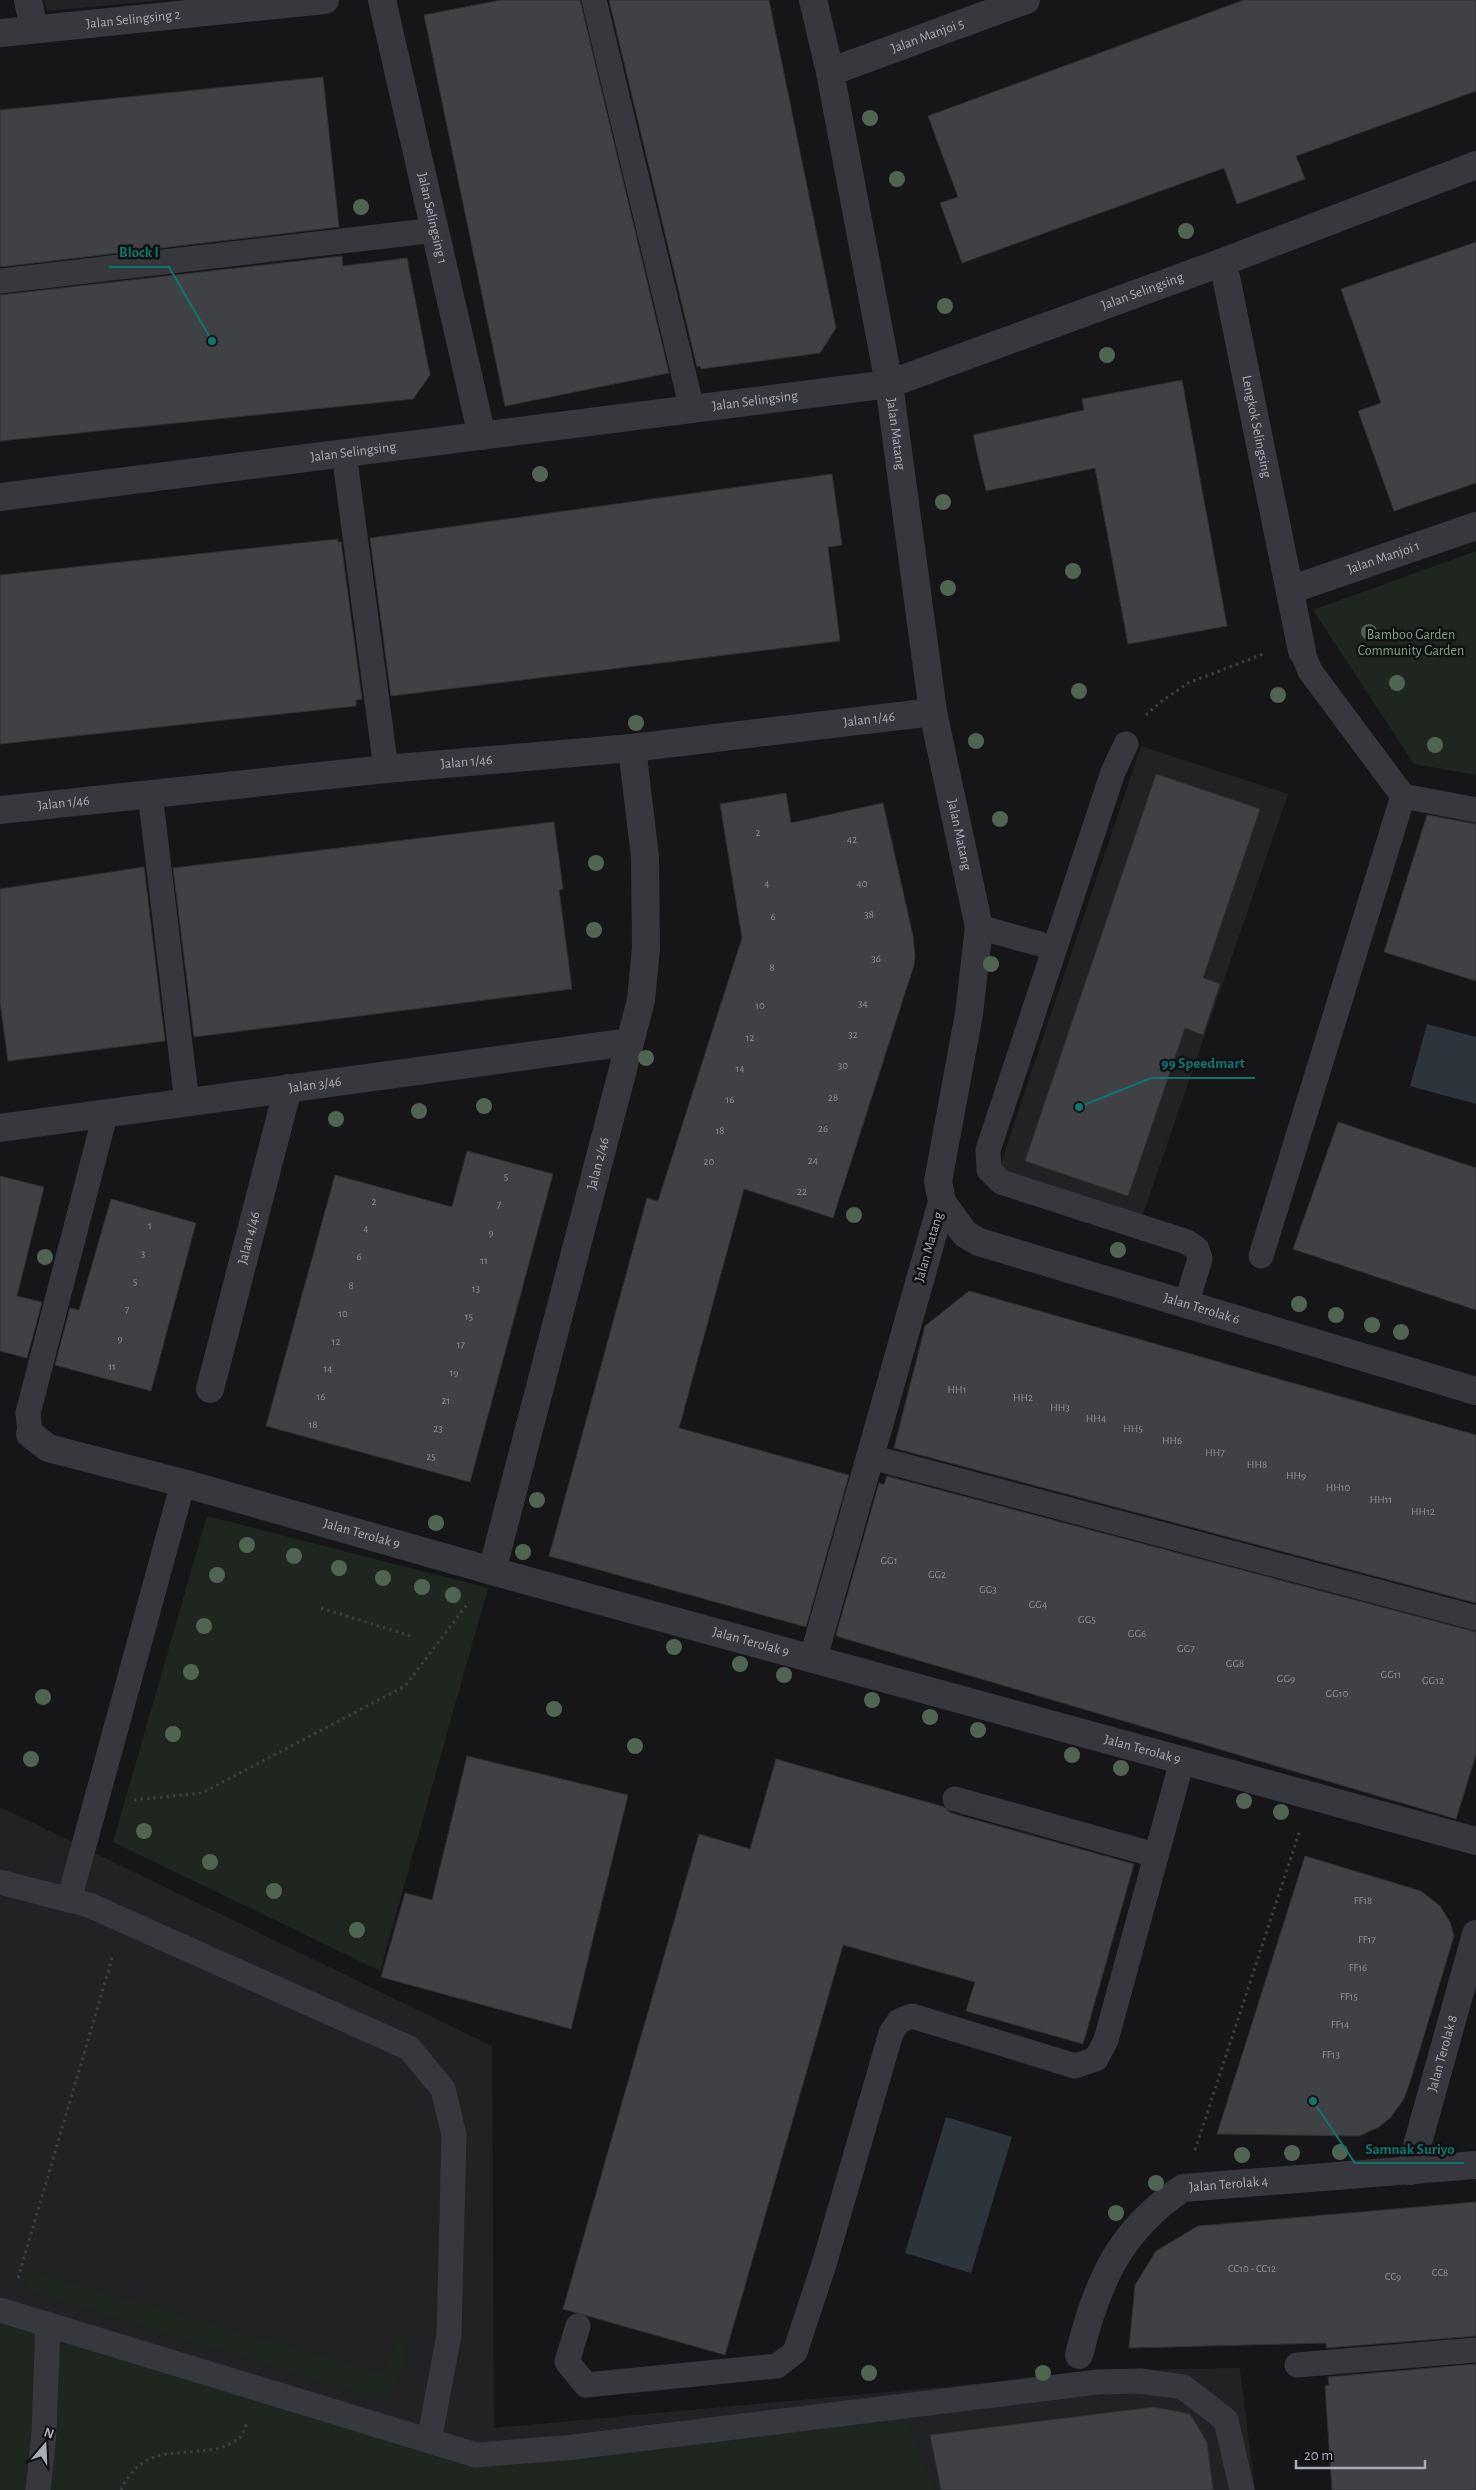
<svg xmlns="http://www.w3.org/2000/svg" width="1476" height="2490" viewBox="0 0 1476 2490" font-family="'Alegreya Sans',sans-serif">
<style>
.built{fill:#222225}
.green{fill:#1e261f}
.water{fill:#2c353c}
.building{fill:#404145;stroke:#303034}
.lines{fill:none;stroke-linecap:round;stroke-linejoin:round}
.path{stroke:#3d3f44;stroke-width:3;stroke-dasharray:2.5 4;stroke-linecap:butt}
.lane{stroke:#37383d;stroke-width:25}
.street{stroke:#37383d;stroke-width:28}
.tree{fill:#506452}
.labels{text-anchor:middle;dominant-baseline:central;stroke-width:5;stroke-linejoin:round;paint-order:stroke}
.number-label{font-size:11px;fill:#8e929b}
.street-label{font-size:14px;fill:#a8adb8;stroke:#111113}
.park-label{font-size:14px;fill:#7fa381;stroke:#111113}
.leader{fill:none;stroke:#0f766e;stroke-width:2}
.callout-dot{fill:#0f766e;stroke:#111113;stroke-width:2}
.callout-label{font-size:15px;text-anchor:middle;font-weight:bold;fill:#0f766e;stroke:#111113;stroke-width:5;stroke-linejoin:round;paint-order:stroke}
</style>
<rect width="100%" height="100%" fill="#161618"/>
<path class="built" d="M44,0H164L47,11Z
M1141,746L1288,794L1142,1217L999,1169Z
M0,1807L492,2046L494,2428L1127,2370L1240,2368L1255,2490H0Z"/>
<path class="green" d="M1476,551V775L1414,764L1313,610Z
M207,1516L488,1588L380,1971L113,1842Z
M31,2271L382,2373L385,2370L397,2339C418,2346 400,2385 386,2392C379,2394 369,2394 362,2394L26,2290Z
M0,2317L492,2464L848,2423L855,2425L908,2423L934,2490H0Z"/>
<path class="water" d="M1427,1024L1476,1037V1104L1410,1086Z
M946,2117L1012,2137L971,2273L905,2253Z"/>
<path class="building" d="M501,0H580L669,373L505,406L424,15Z
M609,0H769L836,328L820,353L701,369L700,366L697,367Z
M1244,0H1476V91L1296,156L1305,179L1237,204L1224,168L962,263L940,203L958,197L928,116Z
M323,77L339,227L0,267V110Z
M1476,242V483L1394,511L1358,411L1381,403L1341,289Z
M342,256L343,266L407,258L430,375L413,399L0,441V295Z
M1182,380L1227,626L1128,644L1095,468L986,491L973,435L1084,410L1082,399Z
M832,474L842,545L828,547L840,641L391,696L370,538Z
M338,539V542H341L362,699L356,700V706L0,744V575Z
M1156,774L1260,809L1203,978L1220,984L1203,1035L1185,1028L1128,1196L1025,1161Z
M786,793L791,823L883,803L913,936L915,956L914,965L833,1218L744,1189L679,1428L849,1475L806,1627L549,1556L647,1198L658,1201L742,938L720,804Z
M1427,815L1476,824V981L1384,952Z
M554,822L563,889L559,890L572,989L194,1037L173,868Z
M144,867L165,1041L8,1061L0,1002V889Z
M1338,1122L1476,1168V1310L1293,1249Z
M467,1151L553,1174L470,1482L266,1426L335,1175L452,1207Z
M0,1176L44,1187L17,1296L42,1302L27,1358L0,1351Z
M111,1199L196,1223L151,1391L55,1365L70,1308L79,1310Z
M969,1291L1476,1435V1603L894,1448L925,1326Z
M887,1476L1476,1632V1754L1456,1819L839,1637L836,1635L879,1483L884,1485Z
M467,1756L628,1795L571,2029L381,1977L405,1893L432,1900Z
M776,1759L944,1807L951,1813L1134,1864L1083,2044L966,2011L975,1982L843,1945L725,2355L563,2309L699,1834L750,1849Z
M1305,1856L1421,1891L1440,1906L1450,1922L1454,1936L1410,2082L1404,2099L1391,2117L1379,2127L1359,2136L1217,2134Z
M1476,2202V2336L1326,2348V2343L1129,2348L1135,2285L1156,2251L1198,2226Z
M1476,2364V2490H1332L1325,2386L1329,2385L1328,2377Z
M1154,2407L1190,2414L1207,2442L1213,2490H941L930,2435Z"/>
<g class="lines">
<path class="path" d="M1146,715L1162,701L1188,683L1266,653
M321,1608L411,1636
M134,1800L202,1793L405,1686L469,1602
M1195,2150L1300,1830
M18,2278L113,1955
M121,2490C142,2445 175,2456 215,2449C224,2448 233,2442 240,2438L248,2421"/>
<path class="lane" d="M594,0L692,409
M0,281L436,230
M344,453L386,769
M1302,651L1310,671L1403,796L1476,810
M1126,744L1113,772L988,1150L989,1170L1001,1182L1187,1242L1197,1249L1200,1259L1186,1304
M150,793L187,1103
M979,927L1054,948
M1261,1256L1403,796
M30,1434L28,1413L105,1115
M871,1457L1476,1618
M955,1799L1155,1855
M0,1882L89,1905L409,2048L443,2089L454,2135L449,2335L429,2441
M69,1900L183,1483
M0,2310L476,2455L574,2447L1098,2382L1140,2381L1183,2387L1226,2420L1242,2490
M578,2326L567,2362L586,2385L777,2366L795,2352L825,2261L891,2033L899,2021L912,2016L1075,2066L1096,2059L1106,2040L1182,1761
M1297,2365L1476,2350
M38,2490L44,2432L48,2324"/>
<g class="street">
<path d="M28,0L34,29"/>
<path id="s1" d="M382,0L482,436"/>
<path id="s2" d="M813,0L830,72L889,384L933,712L979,927L969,1014L938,1181L942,1202L813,1659"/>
<path id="s3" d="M0,33L325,0"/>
<path id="s4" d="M830,72L1026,0"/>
<path id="s5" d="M1223,262L1302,651"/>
<path id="s6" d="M0,497L889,384L1223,262L1476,165"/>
<path id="s7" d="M1290,590L1476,526"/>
<path id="s8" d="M0,810L386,769L632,748L933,712"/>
<path id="s9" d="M0,1128L629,1042"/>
<path id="s10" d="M942,1202L965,1234L979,1242L1476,1391"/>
<path id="s11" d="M210,1389L288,1088"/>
<path id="s12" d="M30,1434L48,1448L183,1483L492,1571L1476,1841"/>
<path id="s13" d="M492,1571L641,1000L646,948L645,857L632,748"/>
<path id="s14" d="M1410,2171L1476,1934"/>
<path id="s15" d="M1079,2355C1097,2282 1119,2231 1183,2188L1476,2165"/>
</g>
</g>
<g class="tree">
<circle cx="870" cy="118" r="8"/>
<circle cx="897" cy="179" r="8"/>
<circle cx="361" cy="207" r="8"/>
<circle cx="1186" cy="231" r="8"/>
<circle cx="945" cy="306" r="8"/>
<circle cx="1107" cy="355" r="8"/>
<circle cx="540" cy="474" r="8"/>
<circle cx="943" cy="502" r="8"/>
<circle cx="1073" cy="571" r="8"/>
<circle cx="948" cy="588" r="8"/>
<circle cx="1369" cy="632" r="8"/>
<circle cx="1397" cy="683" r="8"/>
<circle cx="1079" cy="691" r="8"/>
<circle cx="1278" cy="695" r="8"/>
<circle cx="636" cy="723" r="8"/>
<circle cx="976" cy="741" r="8"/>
<circle cx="1435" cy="745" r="8"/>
<circle cx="1000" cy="819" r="8"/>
<circle cx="596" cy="863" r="8"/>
<circle cx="594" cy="930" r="8"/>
<circle cx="991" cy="964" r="8"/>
<circle cx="646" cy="1058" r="8"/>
<circle cx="484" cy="1106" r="8"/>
<circle cx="419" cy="1111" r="8"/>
<circle cx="336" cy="1119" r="8"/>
<circle cx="854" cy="1215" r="8"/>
<circle cx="1118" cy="1250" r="8"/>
<circle cx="45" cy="1257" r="8"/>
<circle cx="1299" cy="1304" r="8"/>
<circle cx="1336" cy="1315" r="8"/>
<circle cx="1372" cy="1325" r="8"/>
<circle cx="1401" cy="1332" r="8"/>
<circle cx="537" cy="1500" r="8"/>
<circle cx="436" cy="1523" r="8"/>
<circle cx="247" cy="1545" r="8"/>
<circle cx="523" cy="1552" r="8"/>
<circle cx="294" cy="1556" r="8"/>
<circle cx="339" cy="1568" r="8"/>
<circle cx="217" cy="1575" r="8"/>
<circle cx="383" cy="1578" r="8"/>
<circle cx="422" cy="1587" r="8"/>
<circle cx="453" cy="1595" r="8"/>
<circle cx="204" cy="1626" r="8"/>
<circle cx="674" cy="1647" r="8"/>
<circle cx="740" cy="1664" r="8"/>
<circle cx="191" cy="1672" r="8"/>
<circle cx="784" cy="1675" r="8"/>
<circle cx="43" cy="1697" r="8"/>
<circle cx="872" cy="1700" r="8"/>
<circle cx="554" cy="1709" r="8"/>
<circle cx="930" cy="1717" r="8"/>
<circle cx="978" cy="1730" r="8"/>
<circle cx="173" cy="1734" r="8"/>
<circle cx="635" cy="1746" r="8"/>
<circle cx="1072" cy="1755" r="8"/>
<circle cx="31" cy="1759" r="8"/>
<circle cx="1121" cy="1768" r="8"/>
<circle cx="1244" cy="1801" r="8"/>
<circle cx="1281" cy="1812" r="8"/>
<circle cx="144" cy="1831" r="8"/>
<circle cx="210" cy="1862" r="8"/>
<circle cx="274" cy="1891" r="8"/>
<circle cx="357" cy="1930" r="8"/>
<circle cx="1340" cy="2152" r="8"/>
<circle cx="1292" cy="2153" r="8"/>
<circle cx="1242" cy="2155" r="8"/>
<circle cx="1156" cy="2183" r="8"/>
<circle cx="1116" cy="2213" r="8"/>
<circle cx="869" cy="2373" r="8"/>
<circle cx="1043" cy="2373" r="8"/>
</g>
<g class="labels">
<g class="number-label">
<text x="758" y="832">2</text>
<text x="852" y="839">42</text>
<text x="767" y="883">4</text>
<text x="862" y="883">40</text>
<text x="869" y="914">38</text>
<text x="773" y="916">6</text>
<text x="876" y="958">36</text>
<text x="772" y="967">8</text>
<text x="863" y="1003">34</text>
<text x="760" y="1005">10</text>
<text x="853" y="1034">32</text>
<text x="750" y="1037">12</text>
<text x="843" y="1065">30</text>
<text x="740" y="1068">14</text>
<text x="833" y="1097">28</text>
<text x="730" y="1099">16</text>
<text x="823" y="1128">26</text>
<text x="720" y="1130">18</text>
<text x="813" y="1160">24</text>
<text x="709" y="1161">20</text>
<text x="506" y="1176">5</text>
<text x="802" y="1191">22</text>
<text x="374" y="1201">2</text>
<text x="499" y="1204">7</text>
<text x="150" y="1225">1</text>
<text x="366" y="1228">4</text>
<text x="491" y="1232">9</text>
<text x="143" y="1253">3</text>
<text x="359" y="1256">6</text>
<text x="484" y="1260">11</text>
<text x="135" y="1281">5</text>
<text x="351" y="1285">8</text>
<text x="476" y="1288">13</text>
<text x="127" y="1309">7</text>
<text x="343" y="1313">10</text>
<text x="469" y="1316">15</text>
<text x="120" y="1338">9</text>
<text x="336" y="1341">12</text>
<text x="461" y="1344">17</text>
<text x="112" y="1366">11</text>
<text x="328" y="1368">14</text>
<text x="454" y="1372">19</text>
<text x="957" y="1389">HH1</text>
<text x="321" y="1396">16</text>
<text x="1023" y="1397">HH2</text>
<text x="446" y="1400">21</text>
<text x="1060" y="1407">HH3</text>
<text x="1096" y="1418">HH4</text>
<text x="313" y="1424">18</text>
<text x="438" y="1428">23</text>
<text x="1133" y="1428">HH5</text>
<text x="1172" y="1440">HH6</text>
<text x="1215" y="1452">HH7</text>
<text x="431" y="1456">25</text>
<text x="1257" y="1464">HH8</text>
<text x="1296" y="1475">HH9</text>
<text x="1338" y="1487">HH10</text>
<text x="1381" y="1499">HH11</text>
<text x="1423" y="1511">HH12</text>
<text x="889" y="1560">GG1</text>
<text x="937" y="1574">GG2</text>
<text x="988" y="1589">GG3</text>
<text x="1038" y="1604">GG4</text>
<text x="1087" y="1619">GG5</text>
<text x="1137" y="1633">GG6</text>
<text x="1186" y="1648">GG7</text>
<text x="1235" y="1663">GG8</text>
<text x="1391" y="1674">GG11</text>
<text x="1286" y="1678">GG9</text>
<text x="1433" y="1680">GG12</text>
<text x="1337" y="1693">GG10</text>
<text x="1363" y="1900">FF18</text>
<text x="1367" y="1939">FF17</text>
<text x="1358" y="1967">FF16</text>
<text x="1349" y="1996">FF15</text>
<text x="1340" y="2024">FF14</text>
<text x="1331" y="2054">FF13</text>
<text x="1252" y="2268">CC10 - CC12</text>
<text x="1440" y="2272">CC8</text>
<text x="1393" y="2276">CC9</text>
</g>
<g class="street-label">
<text stroke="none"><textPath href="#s3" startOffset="134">Jalan Selingsing 2</textPath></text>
<text stroke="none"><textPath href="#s4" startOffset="104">Jalan Manjoi 5</textPath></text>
<text stroke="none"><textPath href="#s1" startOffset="224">Jalan Selingsing 1</textPath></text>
<text stroke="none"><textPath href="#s6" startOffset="1166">Jalan Selingsing</textPath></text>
<text stroke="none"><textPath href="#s6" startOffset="761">Jalan Selingsing</textPath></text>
<text stroke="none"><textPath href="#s5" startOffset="168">Lengkok Selingsing</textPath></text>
<text stroke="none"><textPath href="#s2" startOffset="442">Jalan Matang</textPath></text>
<text stroke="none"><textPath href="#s6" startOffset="356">Jalan Selingsing</textPath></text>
<text stroke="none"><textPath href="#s7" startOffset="99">Jalan Manjoi 1</textPath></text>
<text stroke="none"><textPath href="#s8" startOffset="874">Jalan 1/46</textPath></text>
<text stroke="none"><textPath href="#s8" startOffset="469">Jalan 1/46</textPath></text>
<text stroke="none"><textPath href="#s8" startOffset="64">Jalan 1/46</textPath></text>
<text stroke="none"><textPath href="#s2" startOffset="848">Jalan Matang</textPath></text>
<text stroke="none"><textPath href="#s9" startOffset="318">Jalan 3/46</textPath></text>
<text stroke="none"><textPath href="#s13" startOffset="421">Jalan 2/46</textPath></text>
<text stroke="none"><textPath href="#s11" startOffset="156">Jalan 4/46</textPath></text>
<text transform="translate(929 1247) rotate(-74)">Jalan Matang</text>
<text stroke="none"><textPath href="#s10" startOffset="288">Jalan Terolak 6</textPath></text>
<text stroke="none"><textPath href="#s12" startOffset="348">Jalan Terolak 9</textPath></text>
<text stroke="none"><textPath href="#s12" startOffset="752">Jalan Terolak 9</textPath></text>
<text stroke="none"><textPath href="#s12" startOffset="1158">Jalan Terolak 9</textPath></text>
<text stroke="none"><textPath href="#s14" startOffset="122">Jalan Terolak 8</textPath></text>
<text stroke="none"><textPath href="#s15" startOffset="248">Jalan Terolak 4</textPath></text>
</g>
<g class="park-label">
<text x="1411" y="635">Bamboo Garden<tspan x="1411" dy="16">Community Garden</tspan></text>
</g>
</g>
<path class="leader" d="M212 341L169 267H109M1079 1107L1151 1078H1255M1313 2101L1355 2163H1464"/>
<g class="callout-dot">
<circle cx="212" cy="341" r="5"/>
<circle cx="1079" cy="1107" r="5"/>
<circle cx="1313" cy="2101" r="5"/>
</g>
<g class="callout-label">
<text x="139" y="257">Block I</text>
<text x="1203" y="1068">99 Speedmart</text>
<text x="1410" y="2154">Samnak Suriyo</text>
</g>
<g transform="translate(45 2445) rotate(19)" stroke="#111113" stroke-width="4" paint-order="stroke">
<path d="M0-4L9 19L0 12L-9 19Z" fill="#a8adb8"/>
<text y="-8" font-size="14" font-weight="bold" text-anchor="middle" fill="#a8adb8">N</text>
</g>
<path d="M1296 2460v8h129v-8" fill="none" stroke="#a8adb8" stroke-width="2.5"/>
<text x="1304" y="2460" font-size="15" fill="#a8adb8" stroke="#111113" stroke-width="4" paint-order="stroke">20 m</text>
</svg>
